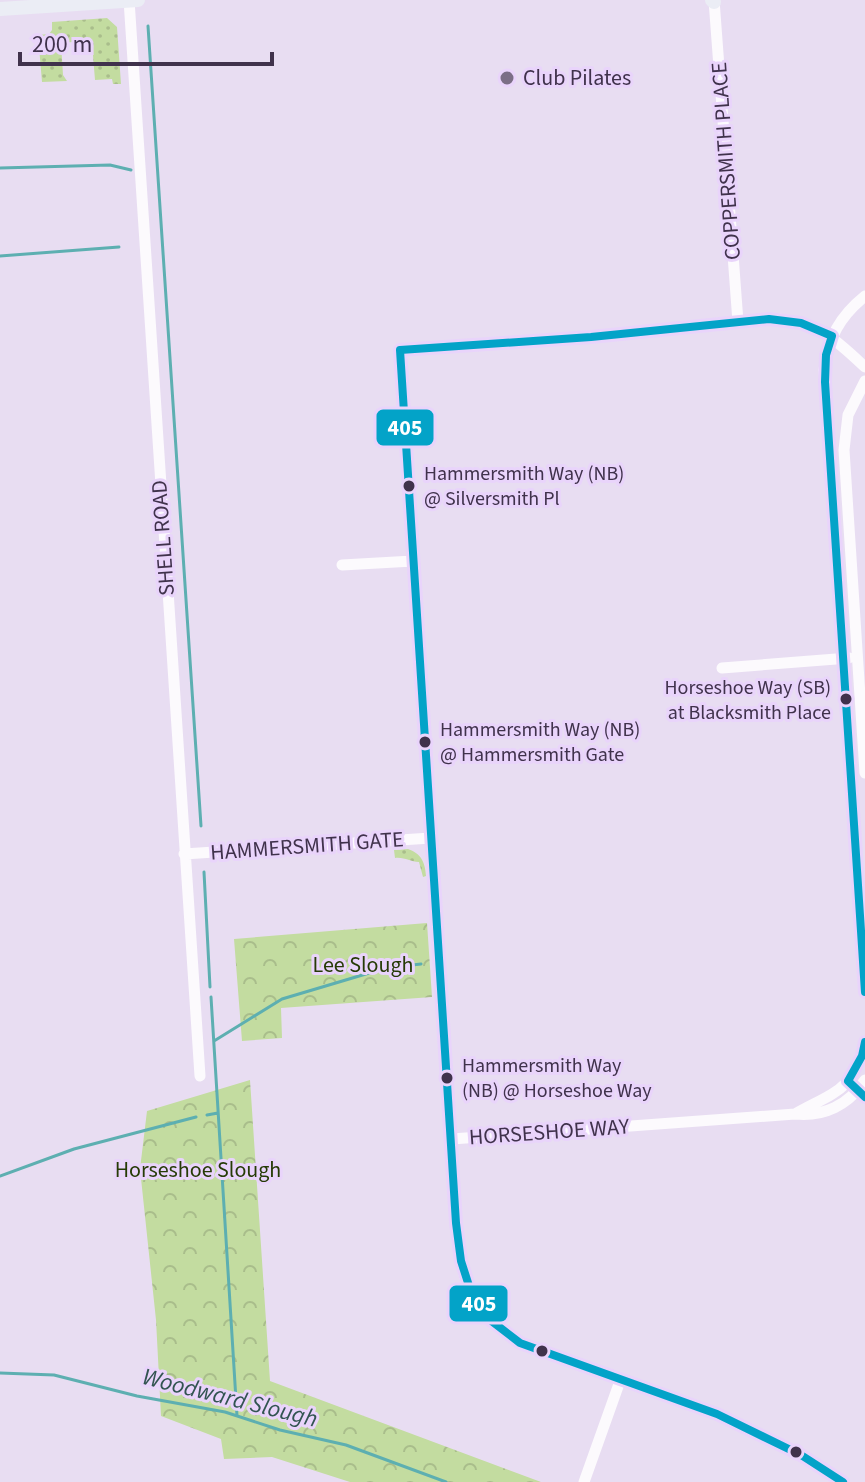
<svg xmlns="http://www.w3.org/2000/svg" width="865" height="1482" viewBox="0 0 865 1482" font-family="'Source Sans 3',sans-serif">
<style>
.green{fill:url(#green-dots)}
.forest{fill:url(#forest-crowns)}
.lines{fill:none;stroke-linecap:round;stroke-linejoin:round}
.stream{stroke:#5dafb1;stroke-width:3}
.minor{stroke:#fcfafd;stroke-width:11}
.major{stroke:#ebedf5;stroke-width:14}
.bus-1-casing{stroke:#e9d4fb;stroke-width:14}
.bus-1{stroke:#03a3c8;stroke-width:8}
.poi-dot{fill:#7b6e86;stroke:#e9d4fb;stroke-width:3}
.bus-dot{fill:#40324c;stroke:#e9d4fb;stroke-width:3}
.labels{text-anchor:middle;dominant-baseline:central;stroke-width:6;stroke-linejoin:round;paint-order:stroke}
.bus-label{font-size:20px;fill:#40324c;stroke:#e9d4fb;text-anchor:start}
.poi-label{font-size:22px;fill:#40324c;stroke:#e9d4fb;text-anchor:start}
.street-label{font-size:22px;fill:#40324c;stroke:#e9d4fb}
.park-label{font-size:22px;fill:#263b06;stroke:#e9d4fb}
.water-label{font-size:24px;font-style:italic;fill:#325451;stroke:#e9d4fb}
.line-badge{stroke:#e9d4fb;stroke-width:3}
.badge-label{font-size:22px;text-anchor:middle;font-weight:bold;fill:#fff}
</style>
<defs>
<pattern id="green-dots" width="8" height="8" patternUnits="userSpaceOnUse" patternTransform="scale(2)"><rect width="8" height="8" fill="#c3dca0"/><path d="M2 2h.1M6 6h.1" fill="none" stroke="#a9bd8b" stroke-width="1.8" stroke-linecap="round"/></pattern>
<pattern id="forest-crowns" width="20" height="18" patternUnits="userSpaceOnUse" patternTransform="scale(2)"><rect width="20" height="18" fill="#c3dca0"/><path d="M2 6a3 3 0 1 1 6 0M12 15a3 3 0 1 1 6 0" fill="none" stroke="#a9bd8b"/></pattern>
</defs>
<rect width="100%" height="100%" fill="#e8ddf2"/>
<path class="green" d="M107,18L117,27L121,84H113L112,79L95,80L92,43L85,41L61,43L63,75L67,81L42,82L38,35L49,34L52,30V22Z
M408,849C422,854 425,863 426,876L423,877L419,862C410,862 405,857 395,858L394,850Z"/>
<path class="forest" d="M427,923L432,997L281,1008L282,1038L242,1041L234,939Z
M250,1080L270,1381L541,1482H350L272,1457L224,1459L221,1439L161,1416L156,1320L140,1169L147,1111Z"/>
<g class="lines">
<path class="stream" d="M148,26L201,826
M0,168L110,165L131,170
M0,256L119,247
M204,872L210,987
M211,997L237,1416
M214,1041L282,999L386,968L421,964
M207,1115L218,1113
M0,1176L74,1149L196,1117
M0,1373L54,1375L137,1396L225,1412L280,1430L346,1445L446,1482"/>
<path class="minor" d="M129,0L200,1076
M714,0L738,322
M865,296C840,316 828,338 824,370L865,992
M865,381L848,415L844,450L865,773
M342,565L413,561
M722,668L849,658
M184,854L431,838
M795,1114C834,1092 854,1091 865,1042
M452,1139L795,1114C824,1117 849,1105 865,1080
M584,1482L620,1381
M843,1482L801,1455L717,1414L520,1343C470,1312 460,1279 456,1223L400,350L591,337L779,319C821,324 836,340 865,367"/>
<path class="major" d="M712,0L714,2
M0,9L138,0"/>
<defs>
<path id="bus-1" d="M865,1042L862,1056L848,1081L865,1097
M843,1482L801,1455L717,1414L520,1343L489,1319L471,1292L461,1261L456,1223L400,350L591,337L769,319L801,323L832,336L826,355L825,382L865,992"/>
</defs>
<use href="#bus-1" class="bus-1-casing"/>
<use href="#bus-1" class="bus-1"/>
</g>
<circle class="poi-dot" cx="507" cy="78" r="8"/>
<g class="bus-dot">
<circle cx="409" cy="486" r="7"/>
<circle cx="846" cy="699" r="7"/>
<circle cx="425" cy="742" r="7"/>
<circle cx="447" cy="1078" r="7"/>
<circle cx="542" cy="1351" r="7"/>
<circle cx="796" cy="1452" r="7"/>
</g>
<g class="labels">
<g class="bus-label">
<text x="424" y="474">Hammersmith Way (NB)<tspan x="424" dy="25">@ Silversmith Pl</tspan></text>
<text x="831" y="688" text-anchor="end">Horseshoe Way (SB)<tspan x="831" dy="25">at Blacksmith Place</tspan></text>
<text x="440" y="730">Hammersmith Way (NB)<tspan x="440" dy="25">@ Hammersmith Gate</tspan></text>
<text x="462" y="1066">Hammersmith Way<tspan x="462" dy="25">(NB) @ Horseshoe Way</tspan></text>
</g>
<g class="poi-label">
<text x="523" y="78">Club Pilates</text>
</g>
<g class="street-label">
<text transform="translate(726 161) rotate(-94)">COPPERSMITH PLACE</text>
<text transform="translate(163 538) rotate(-94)">SHELL ROAD</text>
<text transform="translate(307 846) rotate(-4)">HAMMERSMITH GATE</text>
<text transform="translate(549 1132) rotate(-4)">HORSESHOE WAY</text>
</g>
<g class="park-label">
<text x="363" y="965">Lee Slough</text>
<text x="198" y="1170">Horseshoe Slough</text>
</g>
<g class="water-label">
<text transform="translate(230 1398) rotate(14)">Woodward Slough</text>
</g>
</g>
<g class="line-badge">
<rect x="375" y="408" width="60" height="39" rx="8" fill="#03a3c8"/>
<rect x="448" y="1284" width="61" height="39" rx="8" fill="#03a3c8"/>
</g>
<g class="badge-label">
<text x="405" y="435">405</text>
<text x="479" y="1311">405</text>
</g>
<path d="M20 52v12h252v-12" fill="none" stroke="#40324c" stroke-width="4"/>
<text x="32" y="52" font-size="24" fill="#40324c" stroke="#e9d4fb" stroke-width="6" paint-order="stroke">200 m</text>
</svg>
